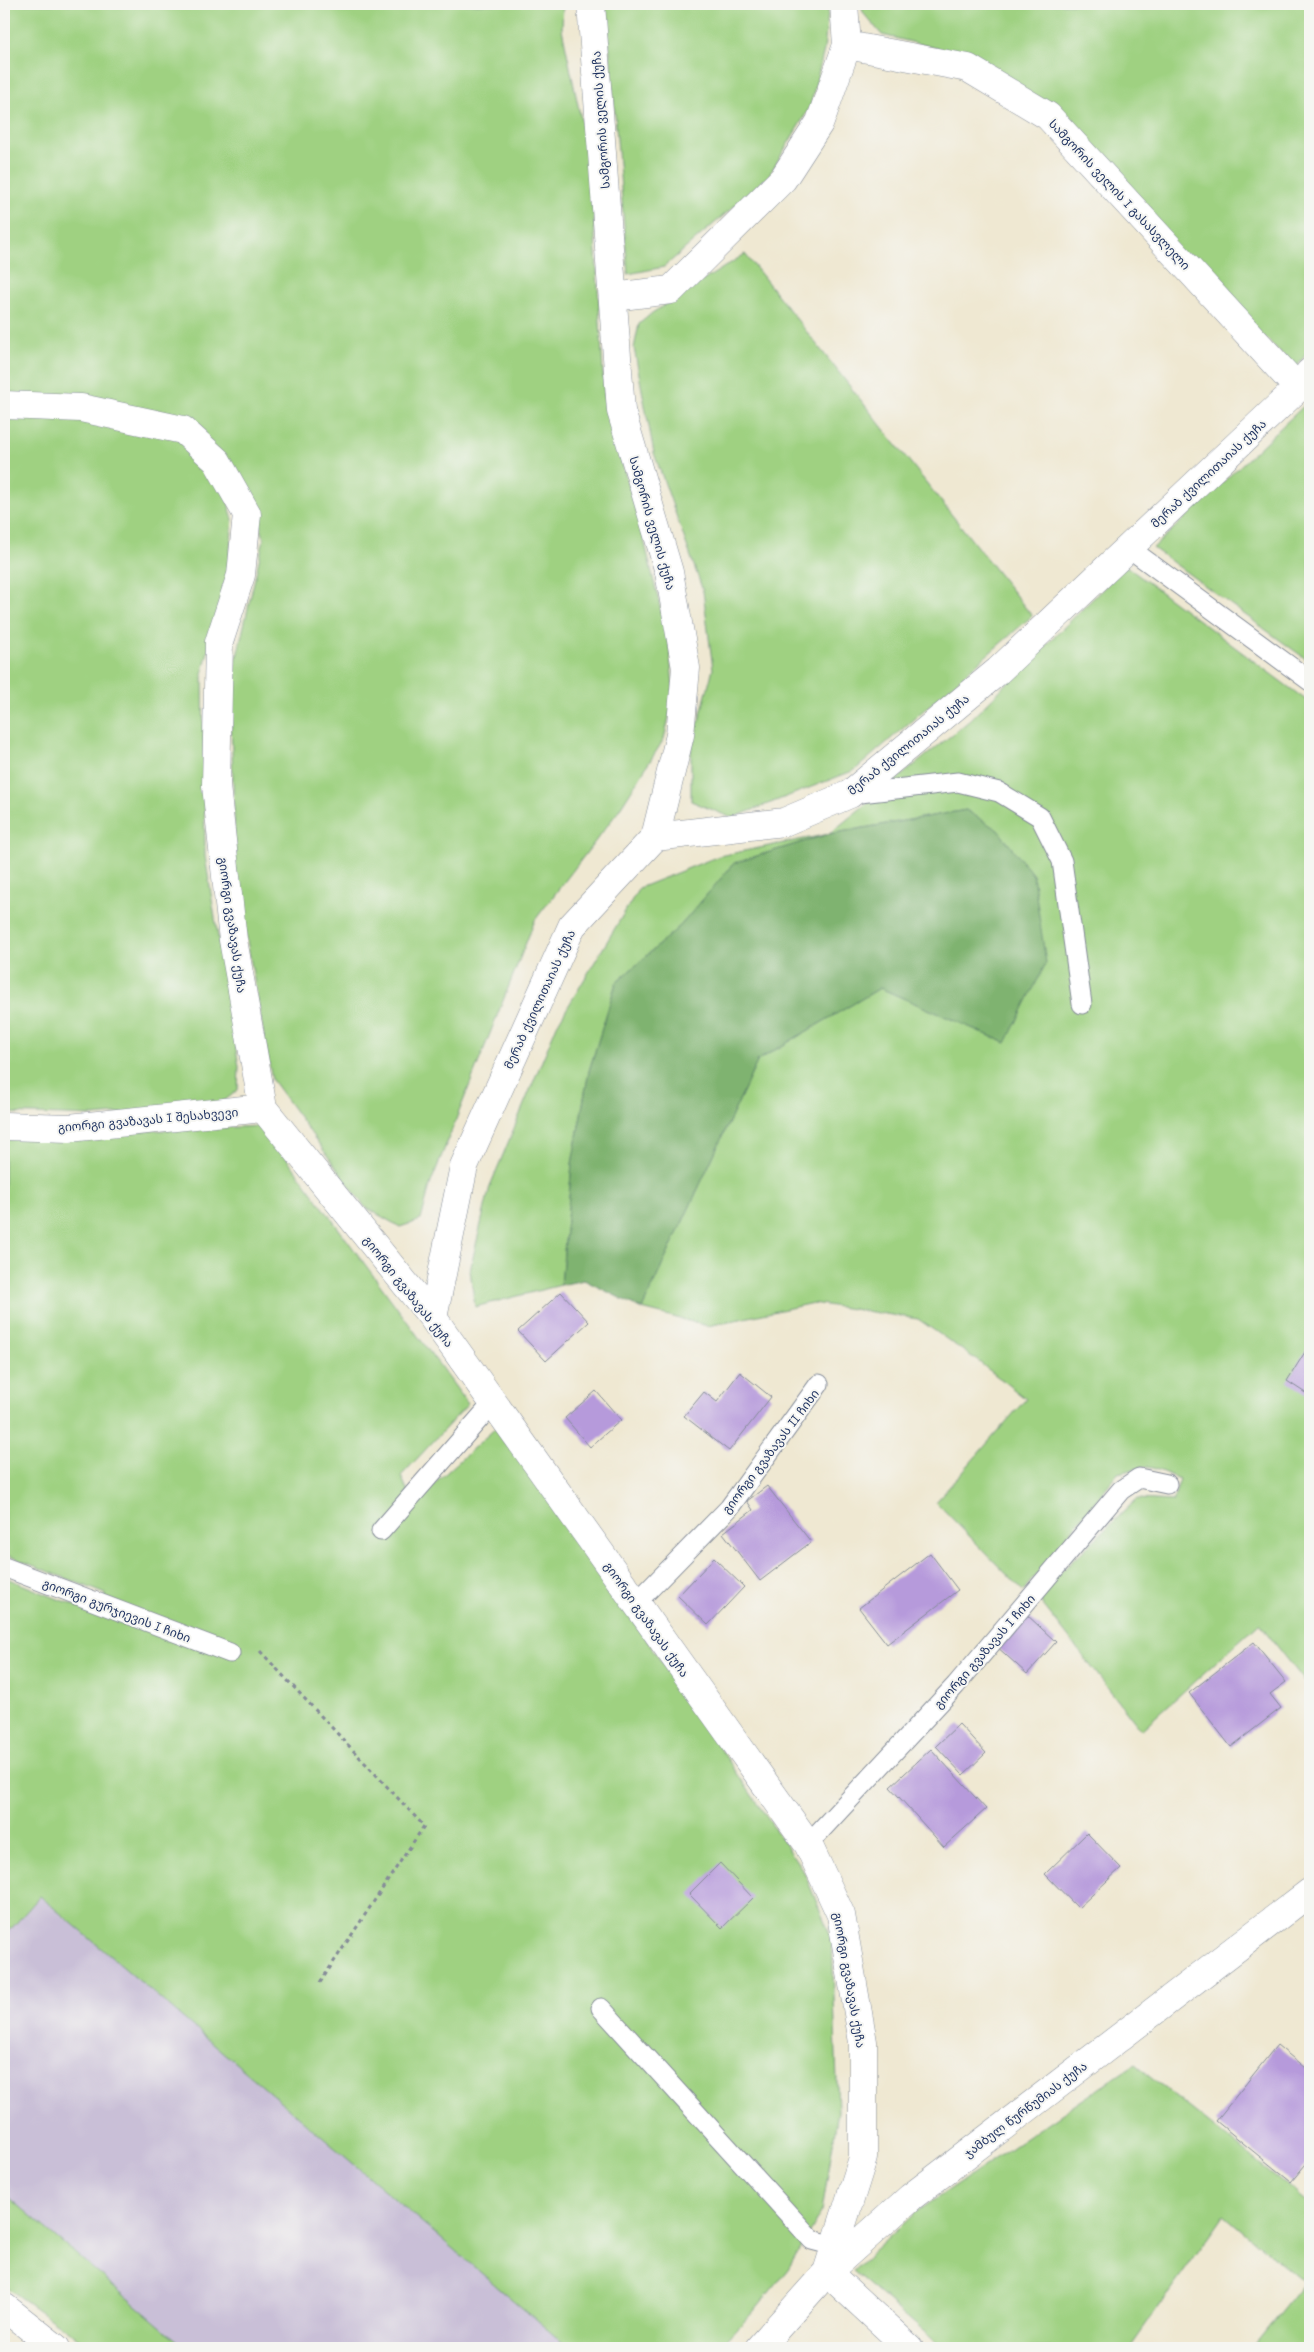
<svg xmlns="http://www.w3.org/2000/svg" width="1314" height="2352" viewBox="0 0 1314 2352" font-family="Mali,'Noto Sans Georgian',sans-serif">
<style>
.industrial{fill:#c9bfd7}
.green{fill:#9fd181;stroke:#5d8070}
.forest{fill:#7fb36f;stroke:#4d7166}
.building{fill:#b69adb}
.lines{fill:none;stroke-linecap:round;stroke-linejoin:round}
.lane-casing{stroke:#858c98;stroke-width:21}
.street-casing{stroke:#858c98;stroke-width:29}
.path{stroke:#858c98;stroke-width:3;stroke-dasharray:4 4;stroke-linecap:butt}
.lane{stroke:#fff;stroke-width:19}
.street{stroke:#fff;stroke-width:28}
.labels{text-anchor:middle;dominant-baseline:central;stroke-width:4;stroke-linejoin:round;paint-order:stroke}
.street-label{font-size:12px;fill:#1b2f5e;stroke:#f6f6f2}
</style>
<rect width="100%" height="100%" fill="#f6f6f2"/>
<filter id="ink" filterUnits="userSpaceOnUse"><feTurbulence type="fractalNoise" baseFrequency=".02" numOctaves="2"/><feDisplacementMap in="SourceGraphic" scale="10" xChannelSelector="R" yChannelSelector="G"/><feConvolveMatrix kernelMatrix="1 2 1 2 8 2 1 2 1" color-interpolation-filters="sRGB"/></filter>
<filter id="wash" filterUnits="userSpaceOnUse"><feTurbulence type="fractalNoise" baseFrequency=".0096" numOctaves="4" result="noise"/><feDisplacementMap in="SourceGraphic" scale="20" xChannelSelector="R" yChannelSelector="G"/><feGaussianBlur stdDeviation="1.12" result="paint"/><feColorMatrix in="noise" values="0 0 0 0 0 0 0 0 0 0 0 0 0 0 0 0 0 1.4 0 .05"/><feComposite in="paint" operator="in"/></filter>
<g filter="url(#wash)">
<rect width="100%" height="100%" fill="#efe8d2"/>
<path class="industrial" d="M40,1896L569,2348H186L4,2193V1937Z"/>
<path class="green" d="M4,4H563L562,29L591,167L605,407L640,523L669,644L674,696L664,739L617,813L535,920L430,1185L421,1220L400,1227L365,1207L272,1080L236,879L230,687L264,538L250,491L225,492L233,519L228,573L203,671L205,856L239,1067L238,1090L219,1105L93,1116L4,1113Z
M606,4H829L824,50L810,107L768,177L664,267L628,274Z
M860,4H1310V349L1296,367L970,56L882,35L864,14Z
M745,254L1032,616L855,770L732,818L691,801V750L713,669L703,591L654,453L634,348L639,324L652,313Z
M1310,400V662L1153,548Z
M1126,566L1310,703V1688L1259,1623L1141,1730L1036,1596L1137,1499L1173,1501L1180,1479L1148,1466L1118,1473L1023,1591L936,1502L1026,1399L975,1359L918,1319L813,1303L708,1326L642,1309L758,1060L880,988L1006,1043L966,810L829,834L734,863L681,925L616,983L589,1071L572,1164L561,1285L475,1307L470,1270L490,1186L557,1025L639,888L719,856L829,834L969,721Z
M263,1126L468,1404L401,1476L413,1503L500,1424L804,1872L832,1939L838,2112L822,2211L788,2269L754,2311L719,2348H569L40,1896L4,1937V1577L100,1616L106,1594L4,1554V1130L143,1131Z
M1135,2064L1310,2204V2348H1252L1304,2283L1224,2215L1130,2348H943L853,2271L915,2213Z
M4,2193L186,2348H103L82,2341L9,2289L4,2281Z"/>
<path class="forest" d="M966,810L998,830L1033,875L1046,963L1006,1043L880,988L758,1060L642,1309L584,1280L561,1285L572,1164L589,1071L616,983L681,925L734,863L829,834Z"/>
<g id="blocks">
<path class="building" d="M561,1292L589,1322L546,1361L518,1331Z
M1310,1344V1396L1287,1381Z
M740,1372L771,1397L729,1451L684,1416L704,1392L717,1402Z
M596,1391L621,1420L590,1447L565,1418Z
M767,1486L811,1542L760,1581L723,1533L753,1510L747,1501Z
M930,1553L958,1590L887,1644L859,1608Z
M714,1558L744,1587L708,1625L678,1596Z
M1025,1613L1056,1642L1027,1674L995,1645Z
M1254,1642L1286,1682L1270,1694L1281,1708L1231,1747L1189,1693Z
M959,1724L986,1753L963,1775L936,1746Z
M931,1749L986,1809L944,1847L890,1787Z
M1087,1833L1121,1868L1078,1908L1045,1874Z
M720,1863L753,1898L722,1928L689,1894Z
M1277,2045L1310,2072V2159L1291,2182L1216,2121Z"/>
</g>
</g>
<g filter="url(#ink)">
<use href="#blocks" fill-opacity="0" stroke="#858c98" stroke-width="1"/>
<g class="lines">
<defs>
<path id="lane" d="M1129,548L1310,681
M851,794L958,782L999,792L1040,817L1062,861L1082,1004
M381,1531L493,1403
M4,1567L230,1653
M636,1603L729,1508L819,1384
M808,1844L956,1685L1121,1490L1139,1478L1167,1484
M601,2008L812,2240L835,2246"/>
<path id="street" d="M591,4L621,411L669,572L686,668L680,735L655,837
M847,45L968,68L1048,116L1298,388
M613,297L671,290L783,179L820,122L847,45L844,4
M4,405L81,408L183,430L217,461L247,514L241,575L219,642L216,786L233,940L263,1108L433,1318L808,1844L841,1915L863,2042V2158L827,2272L909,2348
M4,1126L69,1128L263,1108
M433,1318L464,1166L572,926L655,837L784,822L850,794L998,671L1298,388L1310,372
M4,2307L56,2348
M759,2348L827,2272L911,2197L1310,1892"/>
</defs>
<use href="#lane" class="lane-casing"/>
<use href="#street" class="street-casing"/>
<path class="path" d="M260,1651L424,1826L319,1984"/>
<use href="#lane" class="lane"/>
<use href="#street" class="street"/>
</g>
</g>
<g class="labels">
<g class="street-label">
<text transform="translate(600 120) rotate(-94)">სამგორის ველის ქუჩა</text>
<text transform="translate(1120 194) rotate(47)">სამგორის ველის I გასასვლელი</text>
<text transform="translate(1208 473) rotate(-43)">მერაბ ქვილითაიას ქუჩა</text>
<text transform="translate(653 523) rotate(74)">სამგორის ველის ქუჩა</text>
<text transform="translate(908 744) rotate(-39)">მერაბ ქვილითაიას ქუჩა</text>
<text transform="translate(233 925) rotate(82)">გიორგი გვაზავას ქუჩა</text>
<text transform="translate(539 999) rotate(-65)">მერაბ ქვილითაიას ქუჩა</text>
<text transform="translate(148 1119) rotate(-5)">გიორგი გვაზავას I შესახვევი</text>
<text transform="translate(409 1291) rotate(52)">გიორგი გვაზავას ქუჩა</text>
<text transform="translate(770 1451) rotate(-53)">გიორგი გვაზავას II ჩიხი</text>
<text transform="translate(117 1610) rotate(21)">გიორგი გურჯიევის I ჩიხი</text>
<text transform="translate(647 1619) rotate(55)">გიორგი გვაზავას ქუჩა</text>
<text transform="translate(984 1651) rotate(-49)">გიორგი გვაზავას I ჩიხი</text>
<text transform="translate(850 1980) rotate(80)">გიორგი გვაზავას ქუჩა</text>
<text transform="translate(1025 2109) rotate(-37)">ჯამბულ წურწუმიას ქუჩა</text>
</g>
</g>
<rect width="1314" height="2352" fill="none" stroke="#f6f6f2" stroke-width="20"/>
</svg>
